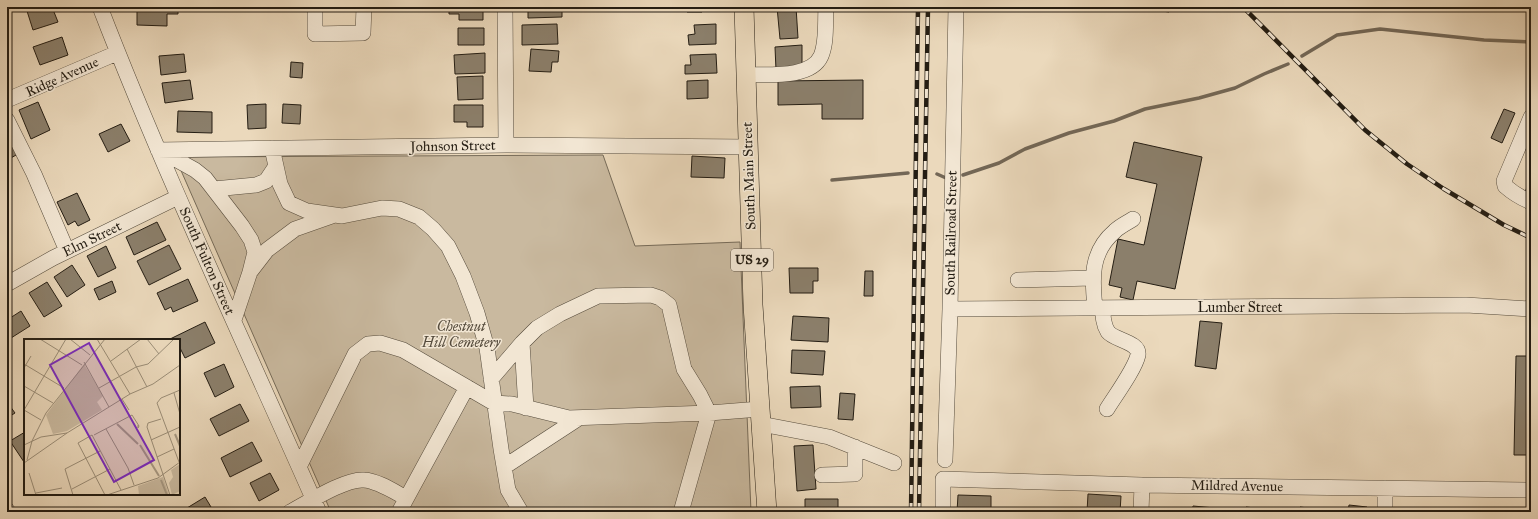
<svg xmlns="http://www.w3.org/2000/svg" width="1538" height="519" viewBox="0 0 1538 519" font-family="'IM FELL Great Primer',serif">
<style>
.green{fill:#c9b99f;stroke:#766b59}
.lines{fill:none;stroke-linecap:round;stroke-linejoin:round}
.stream{stroke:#736756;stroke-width:3.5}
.building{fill:#8b7f6b;stroke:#241d13}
.minor-casing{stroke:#564c3d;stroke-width:16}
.major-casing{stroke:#241d13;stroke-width:20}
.minor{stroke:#f2e6d3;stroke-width:15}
.major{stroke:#ebd9bc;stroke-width:19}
.rail-casing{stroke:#241d13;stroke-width:4.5}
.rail{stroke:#f2e6d3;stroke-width:3;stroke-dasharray:9;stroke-linecap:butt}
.labels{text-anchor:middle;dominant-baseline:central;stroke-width:3;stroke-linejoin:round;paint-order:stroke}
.shield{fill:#f2e6d3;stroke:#62594d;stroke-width:1}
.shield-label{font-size:13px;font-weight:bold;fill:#241d13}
.street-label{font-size:14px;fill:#241d13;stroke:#f2e6d3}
.park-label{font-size:14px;font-style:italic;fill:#564c3d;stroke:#f2e6d3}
.inset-river{fill:none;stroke:#a79983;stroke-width:2}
.inset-road{fill:none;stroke:#9b8e78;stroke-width:1}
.view{fill:#7b2cbf;fill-opacity:0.15;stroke:#7b2cbf;stroke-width:2}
.inset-edge{fill:none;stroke:#241d13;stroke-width:2}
</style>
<rect width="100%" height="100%" fill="#ebd9bc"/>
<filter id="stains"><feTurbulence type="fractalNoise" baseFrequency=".005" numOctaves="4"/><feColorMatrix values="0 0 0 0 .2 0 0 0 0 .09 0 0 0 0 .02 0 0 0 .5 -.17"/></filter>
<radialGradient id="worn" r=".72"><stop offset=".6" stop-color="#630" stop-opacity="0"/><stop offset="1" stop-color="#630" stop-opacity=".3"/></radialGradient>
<path class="green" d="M603,155L635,246L740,242L751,512H331L179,166L182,157Z"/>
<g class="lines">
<path class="stream" d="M1302,56L1337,35L1380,29L1484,40L1531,42
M937,174L946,178
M963,175L999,163L1025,149L1069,133L1114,121L1145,109L1199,98L1235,88L1264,74L1288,64
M832,180L908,173"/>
</g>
<path class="building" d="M38,7H52L58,22L33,30L27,11Z
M137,7H178V14H167V26L137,25Z
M449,7H483V20H459V14H449Z
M528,7H562V17L528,18Z
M686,7H702V12H687Z
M777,7H796L798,38L780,39Z
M1025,7H1042V9L1025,10Z
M1055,7H1084V9L1055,11Z
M1147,7H1169V12L1147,9Z
M557,24L558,44L522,45V25Z
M716,24V44L689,45L688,35L695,34L694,25Z
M458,28H484V45H458Z
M62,37L68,55L40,65L33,47Z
M802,45V69L776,70L775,47Z
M531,49L559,51L558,62H552L551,72L529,71Z
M485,53V73L455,74L454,55Z
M184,54L186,72L161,75L159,56Z
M716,54L717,73L685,74V65H691L690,55Z
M291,62L303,63L302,78L290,77Z
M483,76V99L458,100L457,77Z
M190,80L193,99L165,103L162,83Z
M708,80V98L687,99V81Z
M863,80V119H822V104L778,105V81Z
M38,102L50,130L31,139L19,110Z
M266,104V128L248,129L247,105Z
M283,104L301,105L300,124L282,123Z
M454,105H483V127H467V122H454Z
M1504,109L1515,113L1502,143L1491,138Z
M178,111L212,112V133L177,132Z
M121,124L130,141L108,152L99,134Z
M7,135L18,154L7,160Z
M1134,142L1202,157L1175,289L1137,281L1133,300L1120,297L1122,288L1109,285L1118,239L1144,245L1157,184L1126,177Z
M692,156L725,158L724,178L691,177Z
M1531,174V194L1525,193Z
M77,193L90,220L78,226L75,221L68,225L57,202Z
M157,222L166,240L134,255L126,237Z
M169,245L181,269L149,285L137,261Z
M106,246L116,268L98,277L87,256Z
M72,265L85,285L67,297L54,277Z
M789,268H818V281H813V293H790Z
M865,271H873V296H864Z
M188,279L198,301L173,312L171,307L165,310L157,293Z
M112,281L116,292L99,300L94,289Z
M47,282L62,306L44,317L29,293Z
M21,311L30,326L11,338L7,331V320Z
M793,316L829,318L828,342L791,340Z
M1200,321L1222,323L1216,369L1195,366Z
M205,322L215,343L185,358L180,348L179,349V340H168Z
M792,350L825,351L823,375L791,373Z
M1516,356H1531V455H1514Z
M224,364L234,387L215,397L204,373Z
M820,386L821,407L791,408L790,387Z
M840,393L855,394L853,420L838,419Z
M7,402L15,413L7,418Z
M240,404L249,421L219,436L210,419Z
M25,432V461L24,462L10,441Z
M252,442L262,461L230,477L221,458Z
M813,445L816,489L797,491L794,446Z
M270,473L279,490L259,501L250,483Z
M1088,494L1121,496L1120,512H1087Z
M958,495L991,496V512H957Z
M205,497L214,512H190L187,508Z
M805,499H838V512H805Z
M1349,505L1367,507L1366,512H1348Z
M1193,506L1215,508L1214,512H1192Z
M1246,507L1264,509V512H1246Z
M1300,507L1316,509V512H1299Z"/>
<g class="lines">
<defs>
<path id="minor" d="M100,7C166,178 245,344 319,512
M315,7V34L363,33L364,7
M505,7L506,145
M746,75C767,74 811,79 821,56C827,42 825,23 826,7
M7,100L117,53
M1531,117L1504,181L1505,186C1513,193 1521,198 1531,202
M7,120L34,174L67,251
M272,148L280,184L289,203L307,211L342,216L382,208L399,209L419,217L433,229L448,246L463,276L477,313L487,348L501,449L508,490L521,512
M158,150L506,145L749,147
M159,150L195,170L205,178L242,226L251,240L255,252L250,272
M214,189L256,185L266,181L276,166
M1018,280L1092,278
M7,284L53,258L178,197
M1095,308C1092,279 1090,252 1115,231C1120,226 1127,223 1133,219
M1103,308C1103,316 1103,324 1108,332C1114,340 1140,342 1138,355C1135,369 1115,396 1107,409
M950,309L1466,305L1531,309
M234,320L250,272L267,250L295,229L332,216
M522,343L526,408
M491,379L522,343L537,328L560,314L598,296L651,295L660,298L669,305L684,369L700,395L709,413L681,512
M761,424L829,437L894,463
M945,460L950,309L956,7
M299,467L355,354L368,344L380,343L403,350L494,403L512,404L569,418L709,413L760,409
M504,467L579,418
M822,475L855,474V447
M7,510L8,512
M290,512C307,503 346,478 364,480C378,481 393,491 406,498
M399,512L467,387
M943,512V479L1142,485L1531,490
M1141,512L1142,485
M1385,512V488"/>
<path id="major" d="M744,7L753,305L767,512"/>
</defs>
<use href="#minor" class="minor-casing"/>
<use href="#major" class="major-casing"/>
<use href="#minor" class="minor"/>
<use href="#major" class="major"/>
<defs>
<path id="rail" d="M1243,7L1365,130L1407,164L1444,189L1504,225L1531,238
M911,512L918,7
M919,512L928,7"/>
</defs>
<use href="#rail" class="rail-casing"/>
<use href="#rail" class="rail"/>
</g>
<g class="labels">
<rect class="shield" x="731" y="249" width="42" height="22" rx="3"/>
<g class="shield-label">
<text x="752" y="260">US 29</text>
</g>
<g class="street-label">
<text transform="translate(62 77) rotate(-24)">Ridge Avenue</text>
<text transform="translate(453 146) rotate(-1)">Johnson Street</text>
<text transform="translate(749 176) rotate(-92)">South Main Street</text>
<text transform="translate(951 233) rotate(-89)">South Railroad Street</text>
<text transform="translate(92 239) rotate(-26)">Elm Street</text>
<text transform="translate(207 261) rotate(66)">South Fulton Street</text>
<text x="1240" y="307">Lumber Street</text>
<text transform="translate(1237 486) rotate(1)">Mildred Avenue</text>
</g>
<g class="park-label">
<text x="461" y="326">Chestnut<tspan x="461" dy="16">Hill Cemetery</tspan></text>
</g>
</g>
<g transform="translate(24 339)">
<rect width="156" height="156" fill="#ebd9bc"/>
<path d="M60,25L79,57L73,63L78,71L43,92L29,95L22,76ZM156,125V152L148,156L145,144L149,138L147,131ZM139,138L145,156H115L114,147Z" fill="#c9b99f"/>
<path class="inset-river" d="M93,85L114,105M151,95L156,107M116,106L135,137M137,141L143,156"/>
<path class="inset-road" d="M16,0L58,26M46,0L66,16M73,0L106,55M123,0L135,15M103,10L123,48M87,22L117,0M60,23L85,68M0,25L40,49M0,29L7,17M0,47L29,64M75,49L112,28L124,25L150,0M150,54L156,75M98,60L105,71M0,71L42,0M0,71L17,81M137,80L124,84L123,88L146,156M82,90L104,129L110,146M70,96L108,76L115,87L114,89V86M127,101L156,88M0,106L17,98L43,94L106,55L129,45L156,26M133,118L150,110M3,121L8,102L22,74L81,0M155,123L133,64L137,59L156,51M0,124L43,94M5,134L12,156M48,150L86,130M12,154L38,149M49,156L41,130L76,112M81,156L54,104L68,96L97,151M83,156L134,139L156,123"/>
<path class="view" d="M65,4L130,121L90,143L26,26Z"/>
<rect width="156" height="156" class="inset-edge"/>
</g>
<rect width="1538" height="519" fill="none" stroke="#ebd9bc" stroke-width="24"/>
<rect x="8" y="8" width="1522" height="503" fill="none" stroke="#241d13" stroke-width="2"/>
<rect x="12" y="12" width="1514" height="495" fill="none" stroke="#241d13"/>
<rect width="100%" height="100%" filter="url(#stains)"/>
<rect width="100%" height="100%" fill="url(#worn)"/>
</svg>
